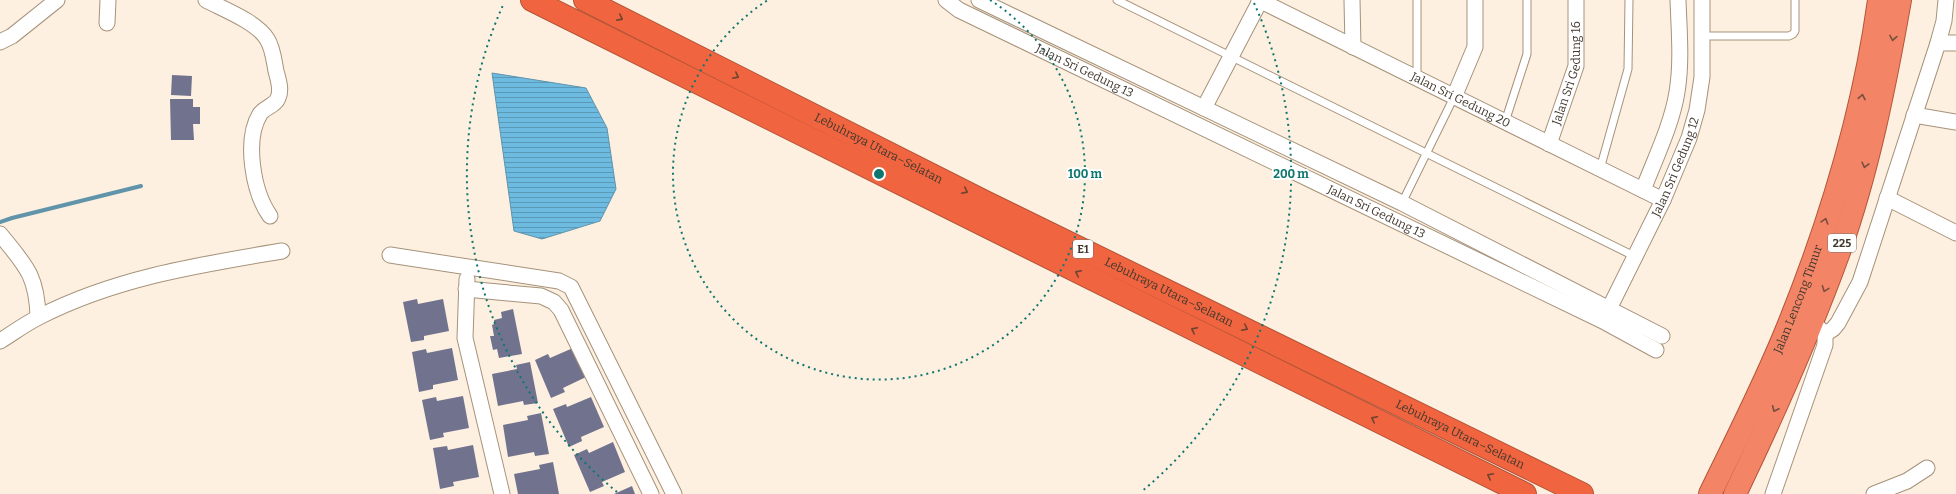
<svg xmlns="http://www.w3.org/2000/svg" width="1956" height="494" viewBox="0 0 1956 494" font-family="Bitter,serif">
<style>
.water{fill:url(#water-rules);stroke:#6094ab}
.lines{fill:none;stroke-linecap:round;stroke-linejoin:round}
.stream{stroke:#6094ab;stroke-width:4}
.building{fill:#71738e}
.service-casing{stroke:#a6927a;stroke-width:9}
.minor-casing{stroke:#a6927a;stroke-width:17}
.trunk-casing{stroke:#b35539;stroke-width:24}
.motorway-casing{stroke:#b35539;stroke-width:24}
.service{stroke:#fff;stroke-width:7}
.minor{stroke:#fff;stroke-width:15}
.trunk{stroke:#f38466;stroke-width:22}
.motorway{stroke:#f0653f;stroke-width:22}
.oneway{stroke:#6d4332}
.oneway2{stroke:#764f3f}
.ring{fill:none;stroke:#0f766e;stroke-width:2;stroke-dasharray:2 4}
.labels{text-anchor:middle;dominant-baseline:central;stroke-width:4;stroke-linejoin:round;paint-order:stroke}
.shield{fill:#fff;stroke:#7a746d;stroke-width:1}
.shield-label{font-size:11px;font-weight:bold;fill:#41382e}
.street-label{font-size:12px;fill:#41382e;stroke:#fff}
.centre{fill:#0f766e;stroke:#fff;stroke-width:2}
.ring-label{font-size:12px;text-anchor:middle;font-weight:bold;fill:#0f766e;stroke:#fff;stroke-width:4;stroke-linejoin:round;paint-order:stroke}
</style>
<defs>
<pattern id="water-rules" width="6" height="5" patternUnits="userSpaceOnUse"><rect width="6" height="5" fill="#6dbbe0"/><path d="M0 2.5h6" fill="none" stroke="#5b99b6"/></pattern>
</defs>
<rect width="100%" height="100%" fill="#fdf0e0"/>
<path class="water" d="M492,73L586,88L607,128L616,189L600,221L542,239L514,231Z"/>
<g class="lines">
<path class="stream" d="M0,222L12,218L141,186"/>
</g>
<path class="building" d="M172,75L192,76L191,96L171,95Z
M170,99H193V107H200V124H193L194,140H171Z
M417,299L418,304L443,299L449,331L424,336V340L411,342L403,302Z
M513,309L522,354L499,358L497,349L493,350L490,336H494L492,325L494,324V320L502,318L501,312Z
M452,348L458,380L433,385V389L419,392L412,352L426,349L427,353Z
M573,348L586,377L563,388L565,392L551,398L535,360L548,354L550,358Z
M530,362L538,403L524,405L523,401L498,406L492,374L517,369L516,365Z
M463,396L469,428L443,433L444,437L430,440L422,400L436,397L437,401Z
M591,397L604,427L581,437L582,441L569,447L553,409L566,404L567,407Z
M541,413L549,454L535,456L534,452L508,457L503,425L528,420L527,416Z
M613,442L625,472L602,482L604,486L590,492L574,455L587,449L589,453Z
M473,445L479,477L453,482L454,486L440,489L433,448L447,446L448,450Z
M553,462L559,494H518L514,474L540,469L539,465Z
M632,486L635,494H614Z"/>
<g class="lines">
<defs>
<path id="service" d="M1117,0L1634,256
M1417,0V78
M1702,36H1789L1793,34L1795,31V0
M1505,122L1527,54V0
M1600,169L1628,69L1629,0
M1402,203L1454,97"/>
<g id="minor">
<path d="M206,0C223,9 257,22 267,39C273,48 274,61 276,71C278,79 282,90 278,98C275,106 265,107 260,114C244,140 253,192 270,216"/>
<path id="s1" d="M946,0L959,10L1603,321L1656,350"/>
<path d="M979,0L1402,203L1662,336"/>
<path id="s2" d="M1259,0L1663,200"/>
<path d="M1352,0L1353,47"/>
<path d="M107,23L108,0"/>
<path d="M0,42L12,36L57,0"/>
<path d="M1938,43H1956"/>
<path d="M1454,97L1475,47V0"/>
<path d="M1204,108L1260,1"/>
<path d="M1914,115L1956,122"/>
<path id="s3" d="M1549,144L1576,66V0"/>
<path d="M1643,190C1655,159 1672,124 1677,92C1682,62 1679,30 1678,0"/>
<path d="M1887,198L1956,233"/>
<path d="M0,234C25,265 37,275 38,317"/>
<path d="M390,255L559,281L571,287L674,494"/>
<path d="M467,279L465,338L502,494"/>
<path d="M466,289L541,296L554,302L561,310L651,494"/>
<path id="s4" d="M1605,317L1663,200L1689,138L1697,110L1702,77V0"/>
<path d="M1825,334L1833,329L1838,323L1860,282L1938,43L1944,21L1946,0"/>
<path d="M0,341C13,333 25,324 39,317C115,278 198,265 282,251"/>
<path d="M1773,494L1825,345V334L1818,327"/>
<path d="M1874,494L1907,481L1927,468"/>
</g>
<g id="trunk">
<path id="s5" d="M1710,494C1737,438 1766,382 1789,324C1831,220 1864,110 1879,0"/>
<path d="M1735,494C1773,415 1809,335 1839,252C1868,171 1885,85 1900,0"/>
</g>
<g id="motorway">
<path d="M532,0L1525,494"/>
<path id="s6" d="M585,0L985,202L1582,494"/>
</g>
</defs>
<use href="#service" class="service-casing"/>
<use href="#minor" class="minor-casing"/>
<use href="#trunk" class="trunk-casing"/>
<use href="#motorway" class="motorway-casing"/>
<use href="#service" class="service"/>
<use href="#minor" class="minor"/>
<use href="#trunk" class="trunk"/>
<use href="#motorway" class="motorway"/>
</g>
<defs><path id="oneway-chevron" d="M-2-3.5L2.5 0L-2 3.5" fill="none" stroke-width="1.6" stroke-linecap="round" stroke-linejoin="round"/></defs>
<g class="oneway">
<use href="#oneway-chevron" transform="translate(620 18) rotate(27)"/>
<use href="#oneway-chevron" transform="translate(736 76) rotate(27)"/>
<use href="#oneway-chevron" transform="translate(965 191) rotate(27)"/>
<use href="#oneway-chevron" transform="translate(1078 273) rotate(-154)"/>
<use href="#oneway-chevron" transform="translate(1245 328) rotate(26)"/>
<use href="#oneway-chevron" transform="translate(1194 330) rotate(-154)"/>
<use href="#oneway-chevron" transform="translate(1374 419) rotate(-154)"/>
<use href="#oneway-chevron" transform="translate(1490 476) rotate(-154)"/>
</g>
<g class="oneway2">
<use href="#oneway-chevron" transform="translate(1893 38) rotate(100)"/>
<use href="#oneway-chevron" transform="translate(1862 97) rotate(-79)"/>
<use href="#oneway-chevron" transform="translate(1865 165) rotate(104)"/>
<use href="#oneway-chevron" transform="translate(1825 221) rotate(-72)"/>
<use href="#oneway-chevron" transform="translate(1825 289) rotate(111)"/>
<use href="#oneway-chevron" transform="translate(1775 409) rotate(115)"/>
</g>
<g class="ring">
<path d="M990 0A206 206 0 1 1 768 0"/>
<path d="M617 492A412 412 0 0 1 504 3M1254 3A412 412 0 0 1 1141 492"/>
</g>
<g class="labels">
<g class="shield">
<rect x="1828" y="234" width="28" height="18" rx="3"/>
<rect x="1073" y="240" width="20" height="18" rx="3"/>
</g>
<g class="shield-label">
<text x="1842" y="243">225</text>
<text x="1083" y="249">E1</text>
</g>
<g class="street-label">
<text stroke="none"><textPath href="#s1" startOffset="156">Jalan Sri Gedung 13</textPath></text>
<text stroke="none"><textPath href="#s3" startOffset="74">Jalan Sri Gedung 16</textPath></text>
<text stroke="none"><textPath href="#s2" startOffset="225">Jalan Sri Gedung 20</textPath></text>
<text stroke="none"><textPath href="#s6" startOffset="329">Lebuhraya Utara–Selatan</textPath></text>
<text stroke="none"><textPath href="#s4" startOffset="166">Jalan Sri Gedung 12</textPath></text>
<text stroke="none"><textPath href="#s1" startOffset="480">Jalan Sri Gedung 13</textPath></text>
<text stroke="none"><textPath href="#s6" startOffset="653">Lebuhraya Utara–Selatan</textPath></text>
<text stroke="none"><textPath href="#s5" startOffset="214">Jalan Lencong Timur</textPath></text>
<text stroke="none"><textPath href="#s6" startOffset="977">Lebuhraya Utara–Selatan</textPath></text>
</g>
</g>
<circle cx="879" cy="174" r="6" class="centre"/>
<g class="ring-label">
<text x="1085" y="178">100 m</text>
<text x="1291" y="178">200 m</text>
</g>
</svg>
